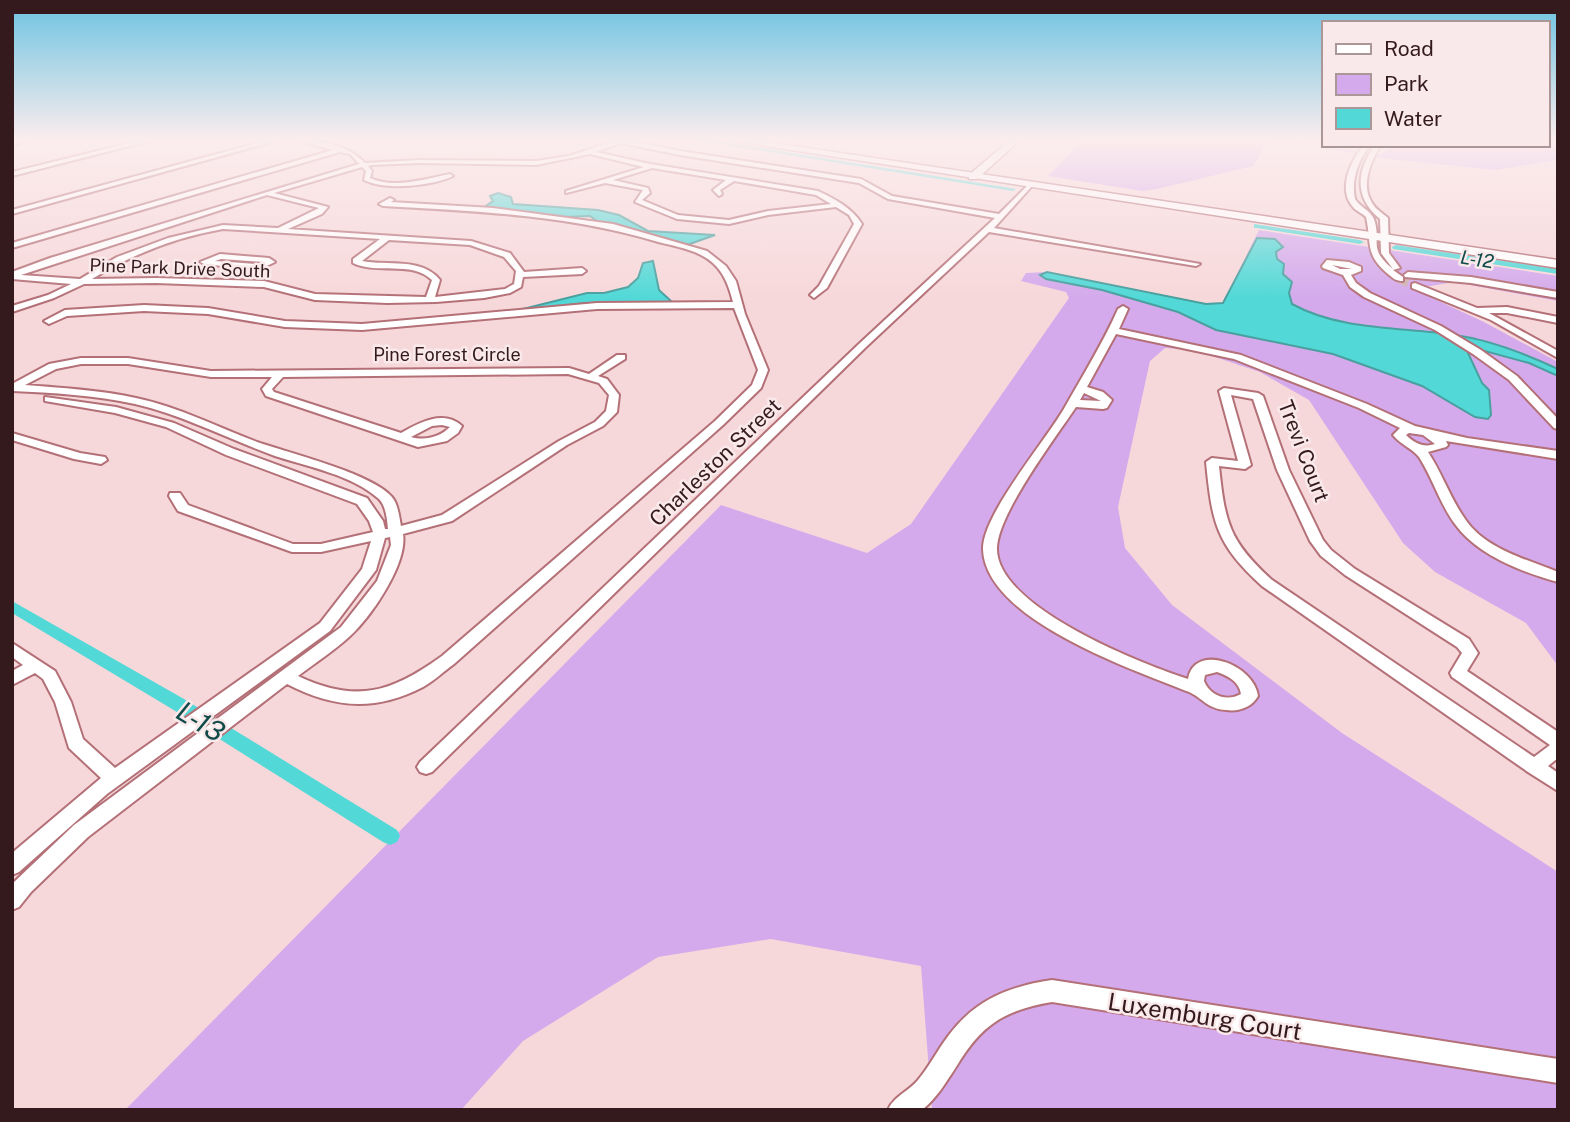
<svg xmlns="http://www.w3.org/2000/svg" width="1570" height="1122" viewBox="0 0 1570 1122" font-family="'Public Sans',sans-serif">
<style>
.green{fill:#d4aaec}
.water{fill:#52d9d7;stroke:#49a09f;stroke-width:2}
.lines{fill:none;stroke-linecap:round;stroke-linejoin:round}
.canal{fill:#52d9d7;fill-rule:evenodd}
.street-tunnel{stroke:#d0b2b4;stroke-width:9;stroke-dasharray:9 4.5;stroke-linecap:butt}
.street-casing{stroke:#b47077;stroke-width:4}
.secondary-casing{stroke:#b47077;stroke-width:3}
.primary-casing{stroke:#b47077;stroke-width:3}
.street{fill:#fff;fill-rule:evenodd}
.secondary{fill:#fff;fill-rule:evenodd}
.primary{fill:#fff;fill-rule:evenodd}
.labels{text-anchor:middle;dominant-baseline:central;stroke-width:5;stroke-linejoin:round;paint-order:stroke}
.far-street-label{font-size:18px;fill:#351a1d;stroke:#f9e9ea}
.far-water-label{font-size:19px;font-style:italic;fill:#104b4a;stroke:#f9e9ea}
.street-label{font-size:21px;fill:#351a1d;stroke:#f9e9ea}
.near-street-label{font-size:24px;fill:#351a1d;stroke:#f9e9ea}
.near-water-label{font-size:28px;font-style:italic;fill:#104b4a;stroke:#f9e9ea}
</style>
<rect width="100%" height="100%" fill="#f7d8da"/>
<path class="green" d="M1083,140H1268L1253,166L1157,189L1143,191L1048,176Z
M1277,140L1381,155L1393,145H1547V140H1558V160L1495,170L1381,158Z
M1259,230L1558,276V301L1454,282L1413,289L1484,322L1558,362V666L1526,623L1435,572L1403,543L1309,400L1260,372L1194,350L1165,348L1150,361L1118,507L1125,548L1172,605L1342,733L1558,872V1110H932L921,966L771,939L658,957L523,1041L461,1110H125L721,505L867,553L911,524L1069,298L1066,292L1021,281L1026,273L1047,272L1206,304L1223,303Z"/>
<path class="water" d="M498,193L511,197L513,204L598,210L619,215L648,231L715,235L687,245L598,222L590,216L564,217L483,208L493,201L490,196Z
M1257,238L1275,239L1283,247L1276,252L1277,259L1284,264L1283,274L1292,282L1289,293L1292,304C1341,331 1402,327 1455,335C1491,340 1526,354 1558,369V376L1529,363L1474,348L1468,353L1482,383L1489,390L1491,415L1488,419L1475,417L1422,386L1333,354L1216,330L1178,312L1102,290L1046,279L1040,275L1047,272L1206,304L1223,303Z
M653,261L659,290L671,301L668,304L585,303L511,312L587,293H604L628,287L638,278L643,263Z"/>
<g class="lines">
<path class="canal" d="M695,140H711L1016,189L1013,191Z
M1254,224L1360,240L1364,242L1360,244L1257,228H1254Z
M1396,245L1558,269V274L1393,249L1392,247Z
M12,601L184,699L397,830L400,836L397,842L390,845L383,842L172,709L12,613Z"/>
<path class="street-tunnel" d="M1400,279L1415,286"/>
<defs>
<path id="street" d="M29,140L28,141L12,145V141Z
M142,140H153L12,176V172Z
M268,140H279L12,214V210Z
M297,140C322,140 349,146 365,163L419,160L536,161L569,156L617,140H627L680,151L861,179L892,196L999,214L1030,183L1032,186L994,228L1200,264L1196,266L989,232L866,347L432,772L426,774L420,772L417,767L420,762L860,343L995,218L888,199L859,183L680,155L621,143L596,152L650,164L818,191C835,199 852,208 862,224L827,288L814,298L810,295L819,286L854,224L849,215L836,207L768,215L729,224L677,219L635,202L643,190L605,183L566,193V191L644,167L590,154L536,165L419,163L372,165L368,166L372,171L370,178C393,189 426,179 450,174L453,176C432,186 386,191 364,180L366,171L362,167L274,193L328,207L322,214L288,229L471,241L510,253L524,272L582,268L586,271L582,274L523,277L521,287L510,293L484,298L436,302L387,303L315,300L264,287L156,283L84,284L54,298L12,312V306L48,295L71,284L12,279V272L50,258L359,164L350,154L340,152L12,248V243L333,150ZM652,168L726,180L713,190L719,196L722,194L720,190L734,181L816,195L831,204L768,211L729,220L678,215L642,200L650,193L648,188L613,180ZM267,195L319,208L278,228L223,225L168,238L117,257L80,279L21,275ZM223,229L380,239L353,259V263C377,275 411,260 432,280L426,297L315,294L264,281L156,278L92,279C133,254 176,237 223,229ZM389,240L470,245L504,257L516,271L514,284L505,289L435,297L440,280C422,257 387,266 362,261Z
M1364,145H1370C1358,161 1351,179 1355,199C1360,207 1370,210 1374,219C1382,242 1367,248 1393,269L1381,253L1380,219C1354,197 1356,172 1375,145H1381C1371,160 1361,184 1371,201C1374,208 1382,213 1388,218L1389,253L1400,268L1393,270L1403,277V281C1396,281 1394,279 1388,274C1364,254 1372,243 1366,217C1362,213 1356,211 1353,207C1337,189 1351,160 1364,145Z
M390,198L394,200L391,202L493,208L613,224L707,251L726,266L736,281L745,314L768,370L761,388L723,425L454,664C444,671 434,681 423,687C375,712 333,708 287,684L88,837L31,892L19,907L12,910V884L74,825L341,627L377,581L391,545L390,537L385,538L376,570L330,631L107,794L19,872L12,875V853L101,778L69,748L55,702L43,679L35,673L12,685V671L23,665L12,657V643L55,671L71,702L83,739L115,768L320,623L362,569L371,541L321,552H292L178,511L169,496L170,493H180L188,505L293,544H321L373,532L369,521L357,504L226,455L166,427L115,413L45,401V397L116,407L174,423L234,449L367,498L383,521L385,529H388C387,519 386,506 379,499C352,475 309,467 275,456C228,439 183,415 135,404C95,395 53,393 12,391V384L49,364L81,358H128L211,371L569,368L589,374L617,355H625V359L598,376L607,379L619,395L617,412L603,426L567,445L452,521L403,534C408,563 371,617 350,636C334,651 315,663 298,676C357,704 392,692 442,656L715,421L752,385L758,370L734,308L597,309L362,330L285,327L208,314L144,311L67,316L49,324L44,321L65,310L144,305L208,308L285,321L362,324L597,303L733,302C728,282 721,265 701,255C688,248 669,245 655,241C567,215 475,211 383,206L379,204ZM81,364H128L211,377H272L262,389L266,396L418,447L447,441L458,433L462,426C443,409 419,423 401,433L274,392L272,389L283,377L568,374L599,383L609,395L606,411L595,422L559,441L442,515L401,526C399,516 398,503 391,496C370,473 289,453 257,442C217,427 179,407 136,398C100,390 62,388 25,385L56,369ZM442,425L450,427C440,437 425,441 411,437L432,426Z
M220,254L269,258L275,262L258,270L204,264L200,262ZM221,259L263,262L257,264L215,261Z
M1327,260L1349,262L1361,267V271L1351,275L1356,283L1370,293L1441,326L1481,350L1517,376L1558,419V429L1554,428L1509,380L1473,354L1435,330L1364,297L1350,287L1343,275L1323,268L1322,266ZM1332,265L1352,269H1340Z
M1408,272L1471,277L1558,292V298L1471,283L1405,277L1404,275Z
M1415,283L1477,308L1507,307L1558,317V323L1507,313H1489L1558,351V358L1491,320L1412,288V284Z
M1123,306L1128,309L1119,329L1241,355L1367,404L1415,426L1467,438L1558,451V459L1446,441L1448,445L1446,447L1428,452C1442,473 1450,498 1465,519C1485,549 1526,559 1558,572V582C1522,572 1477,555 1455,524C1440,504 1433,479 1419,457C1412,448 1401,445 1393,435L1400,428L1359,408L1234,359L1116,334L1087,387L1103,392L1112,400L1107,408L1103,409L1076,407C1056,437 999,512 997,547C994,606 1141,664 1188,679C1194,642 1254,664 1258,696C1252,707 1239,712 1226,710C1207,709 1203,698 1189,692C1135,670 985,620 983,549C982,515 1047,439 1065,407C1083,375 1103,343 1118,309ZM1084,393L1101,401L1080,400ZM1409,433L1423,435L1435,444C1424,448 1414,443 1406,435ZM1217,672C1228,676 1239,681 1241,694C1227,702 1210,696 1204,681L1205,675Z
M1224,388L1258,393L1263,396L1289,470L1323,540L1331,550L1355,569L1469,639L1478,653L1467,671L1558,732V758L1548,766L1558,773V791L1528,772L1262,586C1216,544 1212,523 1206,462L1212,458L1238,461L1219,391ZM1231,395L1253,399L1277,470L1310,541L1321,556L1345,575L1457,647L1462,653L1450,673L1452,677L1550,745L1534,757L1272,580C1229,541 1225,523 1219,466L1245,469L1251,465Z
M12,433L80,453L105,457L107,460L101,464L74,459L12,440Z
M1052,980L1558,1059V1083L1052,1002C1004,1010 981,1025 956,1067C946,1082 937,1098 922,1110H888C893,1097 909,1091 918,1080C930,1066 938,1049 949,1035C975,1000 1010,986 1052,980Z"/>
<path id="secondary" d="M1010,140H1020L977,179H969V175Z"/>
<path id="primary" d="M727,140H753L1558,260V268Z"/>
</defs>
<use href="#street" class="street-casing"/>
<use href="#secondary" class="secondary-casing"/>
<use href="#primary" class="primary-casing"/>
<use href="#street" class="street"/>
<use href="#secondary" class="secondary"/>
<use href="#primary" class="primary"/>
</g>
<linearGradient id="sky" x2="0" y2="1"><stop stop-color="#6cc3e1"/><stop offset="0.47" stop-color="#fbedee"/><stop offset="1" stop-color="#fbedee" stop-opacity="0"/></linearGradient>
<rect width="1570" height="297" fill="url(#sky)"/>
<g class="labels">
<g class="far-street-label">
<text transform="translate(180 268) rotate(2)">Pine Park Drive South</text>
<text x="447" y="354">Pine Forest Circle</text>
</g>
<g class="far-water-label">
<text transform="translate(1477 259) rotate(9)">L-12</text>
</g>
<g class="street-label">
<text transform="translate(1304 451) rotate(69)">Trevi Court</text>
<text transform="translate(715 462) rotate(-44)">Charleston Street</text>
</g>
<g class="near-street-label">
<text transform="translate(1205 1016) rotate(9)">Luxemburg Court</text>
</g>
<g class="near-water-label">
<text transform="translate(201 721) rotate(31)">L-13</text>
</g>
</g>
<rect width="1570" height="1122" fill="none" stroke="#351a1d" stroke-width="28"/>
<rect x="1322" y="21" width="228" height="126" fill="#f9e9ea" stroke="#ab9698" stroke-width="2"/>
<rect x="1336" y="44" width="35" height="10" fill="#ffffff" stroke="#ab9698" stroke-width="2"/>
<text x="1384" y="56" font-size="21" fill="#351a1d">Road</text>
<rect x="1336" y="74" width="35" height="21" fill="#d4aaec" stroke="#ab9698" stroke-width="2"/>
<text x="1384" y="91" font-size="21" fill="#351a1d">Park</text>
<rect x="1336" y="108" width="35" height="21" fill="#52d9d7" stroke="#ab9698" stroke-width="2"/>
<text x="1384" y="126" font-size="21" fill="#351a1d">Water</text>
</svg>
